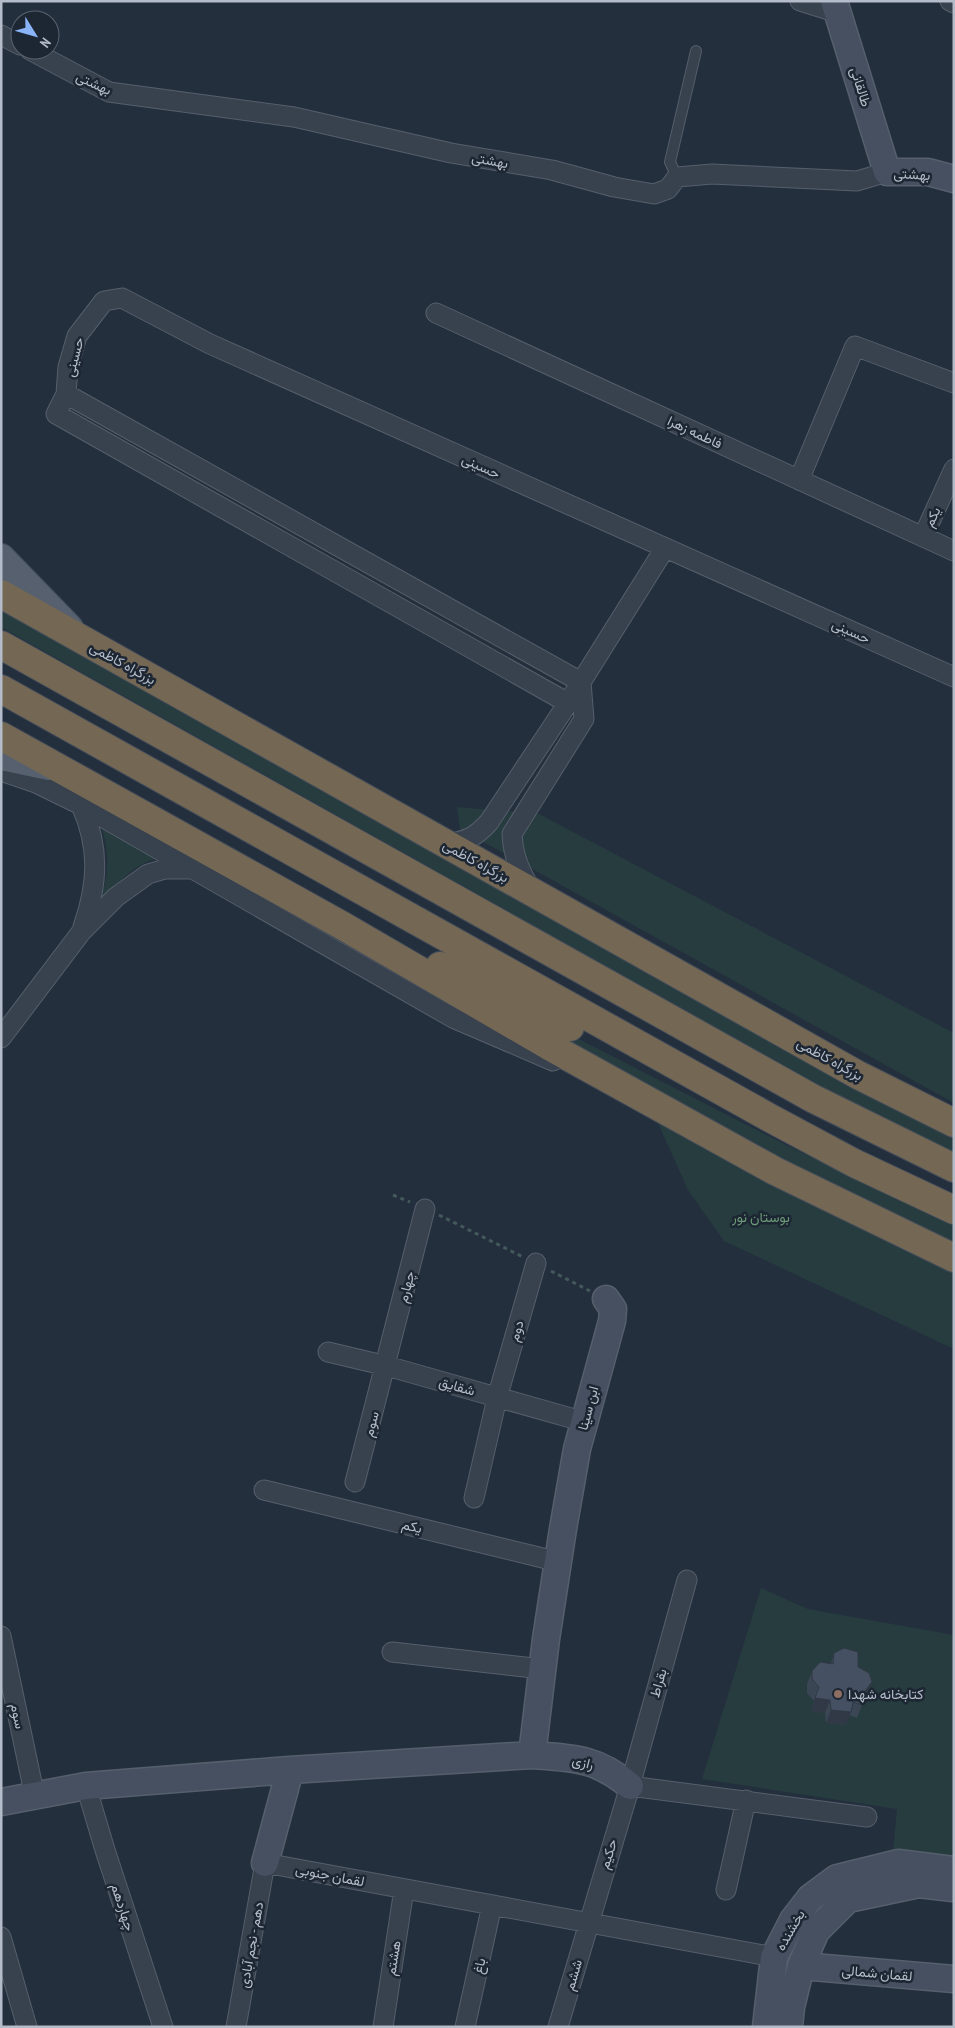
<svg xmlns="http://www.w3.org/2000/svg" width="955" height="2028" viewBox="0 0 955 2028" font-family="'PT Sans Narrow',Vazirmatn,sans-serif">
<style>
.green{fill:#263c3f}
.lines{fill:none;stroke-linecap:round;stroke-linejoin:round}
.lane-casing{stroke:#565f6c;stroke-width:12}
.street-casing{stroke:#565f6c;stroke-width:21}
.secondary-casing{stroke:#565f6c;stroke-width:29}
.primary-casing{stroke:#414a57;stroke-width:30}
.highway-casing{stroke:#434c59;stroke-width:30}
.path{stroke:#44595c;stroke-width:3;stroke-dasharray:4 4;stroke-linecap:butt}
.lane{stroke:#38414e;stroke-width:10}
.street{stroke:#38414e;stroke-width:19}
.secondary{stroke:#465061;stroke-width:26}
.primary{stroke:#56606e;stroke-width:28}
.highway{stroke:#746855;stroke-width:28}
.wall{fill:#3b4654}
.shaded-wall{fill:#303945}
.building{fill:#455162;stroke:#303945}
.education-dot{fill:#8d6e63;stroke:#1d2633;stroke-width:2}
.labels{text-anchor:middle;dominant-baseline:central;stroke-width:5;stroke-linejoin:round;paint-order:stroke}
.street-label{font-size:14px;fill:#b4bcc9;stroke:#1d2633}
.park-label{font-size:14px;fill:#6b9a76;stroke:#1d2633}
.poi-label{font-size:14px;fill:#b4bcc9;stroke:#1d2633;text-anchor:start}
</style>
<rect width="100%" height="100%" fill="#242f3e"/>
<path class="green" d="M1,606L954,1132V1154L816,1084L1,627Z
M457,807L539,814L954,1033V1103L460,829Z
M99,821L162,858C135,861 114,886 98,906C109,878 111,850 99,821Z
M567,1033L788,1146L954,1225V1246L769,1156L556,1035Z
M658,1123L954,1268V1349L724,1241L688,1190Z
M761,1588L808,1609L954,1635V1858L893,1851L897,1809L702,1779Z"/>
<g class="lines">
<defs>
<path id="lane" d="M677,177L670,162L696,51"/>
<path id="street" d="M800,1L838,13
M950,1L954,3
M1,35L20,45
M30,50L109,92L294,117L451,153L552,170L614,187L654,194L668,189L677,177L712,174L857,181L887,172
M436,313L954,551
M66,394L68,367L77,336L104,301L122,298L210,344L954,677
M799,480L855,346L954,383
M923,537L954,469
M568,703L56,414L66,394L581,682
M1,771L36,783L81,805L453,1018L553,1061
M81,805C100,848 98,883 83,927
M447,844C466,841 476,837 489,822L568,703L665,548
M532,891C520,872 513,856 512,834L584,719L581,682
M1,1038L82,931L116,897L148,874L165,869H189
M328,1352L387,1366L585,1422
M355,1482L425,1209
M264,1490L559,1562
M474,1498L497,1398L536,1263
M1,1636L35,1797
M392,1652L542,1669
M86,1786L105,1850L163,2027
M630,1786L867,1817
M726,1890L746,1800
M1,1937L27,2027
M236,2027L265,1863L774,1957
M383,2027L404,1889
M465,2027L492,1905
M558,2027L630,1786L687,1580"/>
<path id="secondary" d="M834,1L887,172H928L954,179
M532,1755L546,1639L563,1529L577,1449L612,1321L613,1309L606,1299
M290,1770L532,1755C574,1758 597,1758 630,1786
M1,1802L86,1786L290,1770L265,1863
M801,1966L954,1979
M766,2027L774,1957L793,1920L810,1898L837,1878L898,1863L954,1870
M789,2027L791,2007L801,1966L816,1931L848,1899L919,1884L953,1888"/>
<path id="primary" d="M1,558L69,628
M1,756L49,766"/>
<path id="highway" d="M1,594L858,1075L954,1123
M1,645L812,1098L954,1168
M1,689L770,1118L854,1163L954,1210
M1,736L343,926L549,1046L775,1171L954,1258
M440,966L478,981L570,1027"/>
</defs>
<use href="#lane" class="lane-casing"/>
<use href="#street" class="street-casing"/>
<use href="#secondary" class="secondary-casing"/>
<use href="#primary" class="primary-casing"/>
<use href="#highway" class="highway-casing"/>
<path class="path" d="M393,1195L410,1202
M439,1215L523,1257
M551,1271L590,1291"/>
<use href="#lane" class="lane"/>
<use href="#street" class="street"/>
<use href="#secondary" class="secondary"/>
<use href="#primary" class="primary"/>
<use href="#highway" class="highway"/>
</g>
<path class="wall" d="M834,1653L858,1667L867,1695L862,1702V1705L857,1718L849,1715L846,1725L826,1723L825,1713L811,1711L814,1701L807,1693V1684L812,1671L831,1663Z"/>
<path class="shaded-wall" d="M872,1682L867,1695L860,1704L861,1696Z
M815,1698L830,1700L825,1713L811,1711Z
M831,1710L851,1712L846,1725L826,1723Z"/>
<path class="building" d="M844,1648L858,1652V1667L869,1673L872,1682L861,1696L862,1705L853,1702L851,1712L831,1710L830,1700L815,1698L819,1687L812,1679V1671L820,1662L833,1664L834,1653Z"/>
<circle class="education-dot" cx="838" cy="1694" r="5"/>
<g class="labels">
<g class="street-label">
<text transform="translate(94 83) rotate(25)">بهشتی</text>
<text transform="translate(861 87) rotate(73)">طالقانی</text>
<text transform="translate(490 160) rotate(10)">بهشتی</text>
<text transform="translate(912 174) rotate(3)">بهشتی</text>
<text transform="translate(74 357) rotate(-75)">حسینی</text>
<text transform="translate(695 432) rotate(25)">فاطمه زهرا</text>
<text transform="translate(481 466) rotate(24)">حسینی</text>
<text transform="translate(932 517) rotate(-65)">یکم</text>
<text transform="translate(851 631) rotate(24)">حسینی</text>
<text transform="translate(123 663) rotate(29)">بزرگراه کاظمی</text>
<text transform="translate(476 861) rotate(29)">بزرگراه کاظمی</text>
<text transform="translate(830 1059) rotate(29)">بزرگراه کاظمی</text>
<text transform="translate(406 1287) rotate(-76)">چهارم</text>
<text transform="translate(516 1331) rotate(-74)">دوم</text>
<text transform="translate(457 1386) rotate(16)">شقایق</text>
<text transform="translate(588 1408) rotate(-75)">ابن سینا</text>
<text transform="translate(371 1424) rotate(-75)">سوم</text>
<text transform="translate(412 1526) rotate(14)">یکم</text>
<text transform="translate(658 1683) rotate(-74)">بقراط</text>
<text transform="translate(18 1716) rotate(78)">سوم</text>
<text transform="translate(583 1762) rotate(14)">رازی</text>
<text transform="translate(608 1854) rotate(-73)">حکیم</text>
<text transform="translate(330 1875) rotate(11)">لقمان جنوبی</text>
<text transform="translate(123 1907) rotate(72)">چهاردهم</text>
<text transform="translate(790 1930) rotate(-60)">بخشنده</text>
<text transform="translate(251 1945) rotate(-80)">دهم - نجم آبادی</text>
<text transform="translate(393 1958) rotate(-81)">هشتم</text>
<text transform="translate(479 1966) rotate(-78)">باغ</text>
<text transform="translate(877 1973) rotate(5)">لقمان شمالی</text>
<text transform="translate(573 1975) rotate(-74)">ششم</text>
</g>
<g class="park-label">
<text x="761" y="1217">بوستان نور</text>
</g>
<g class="poi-label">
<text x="848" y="1694">کتابخانه شهدا</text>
</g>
</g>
<rect width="955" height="2028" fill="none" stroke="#b4bcc9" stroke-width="5"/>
<g transform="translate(35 35) rotate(127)"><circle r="24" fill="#1d2633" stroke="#59626f"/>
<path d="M0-4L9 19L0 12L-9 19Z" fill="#8ab4f8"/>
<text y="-8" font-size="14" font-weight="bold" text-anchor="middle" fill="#b4bcc9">N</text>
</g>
</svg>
